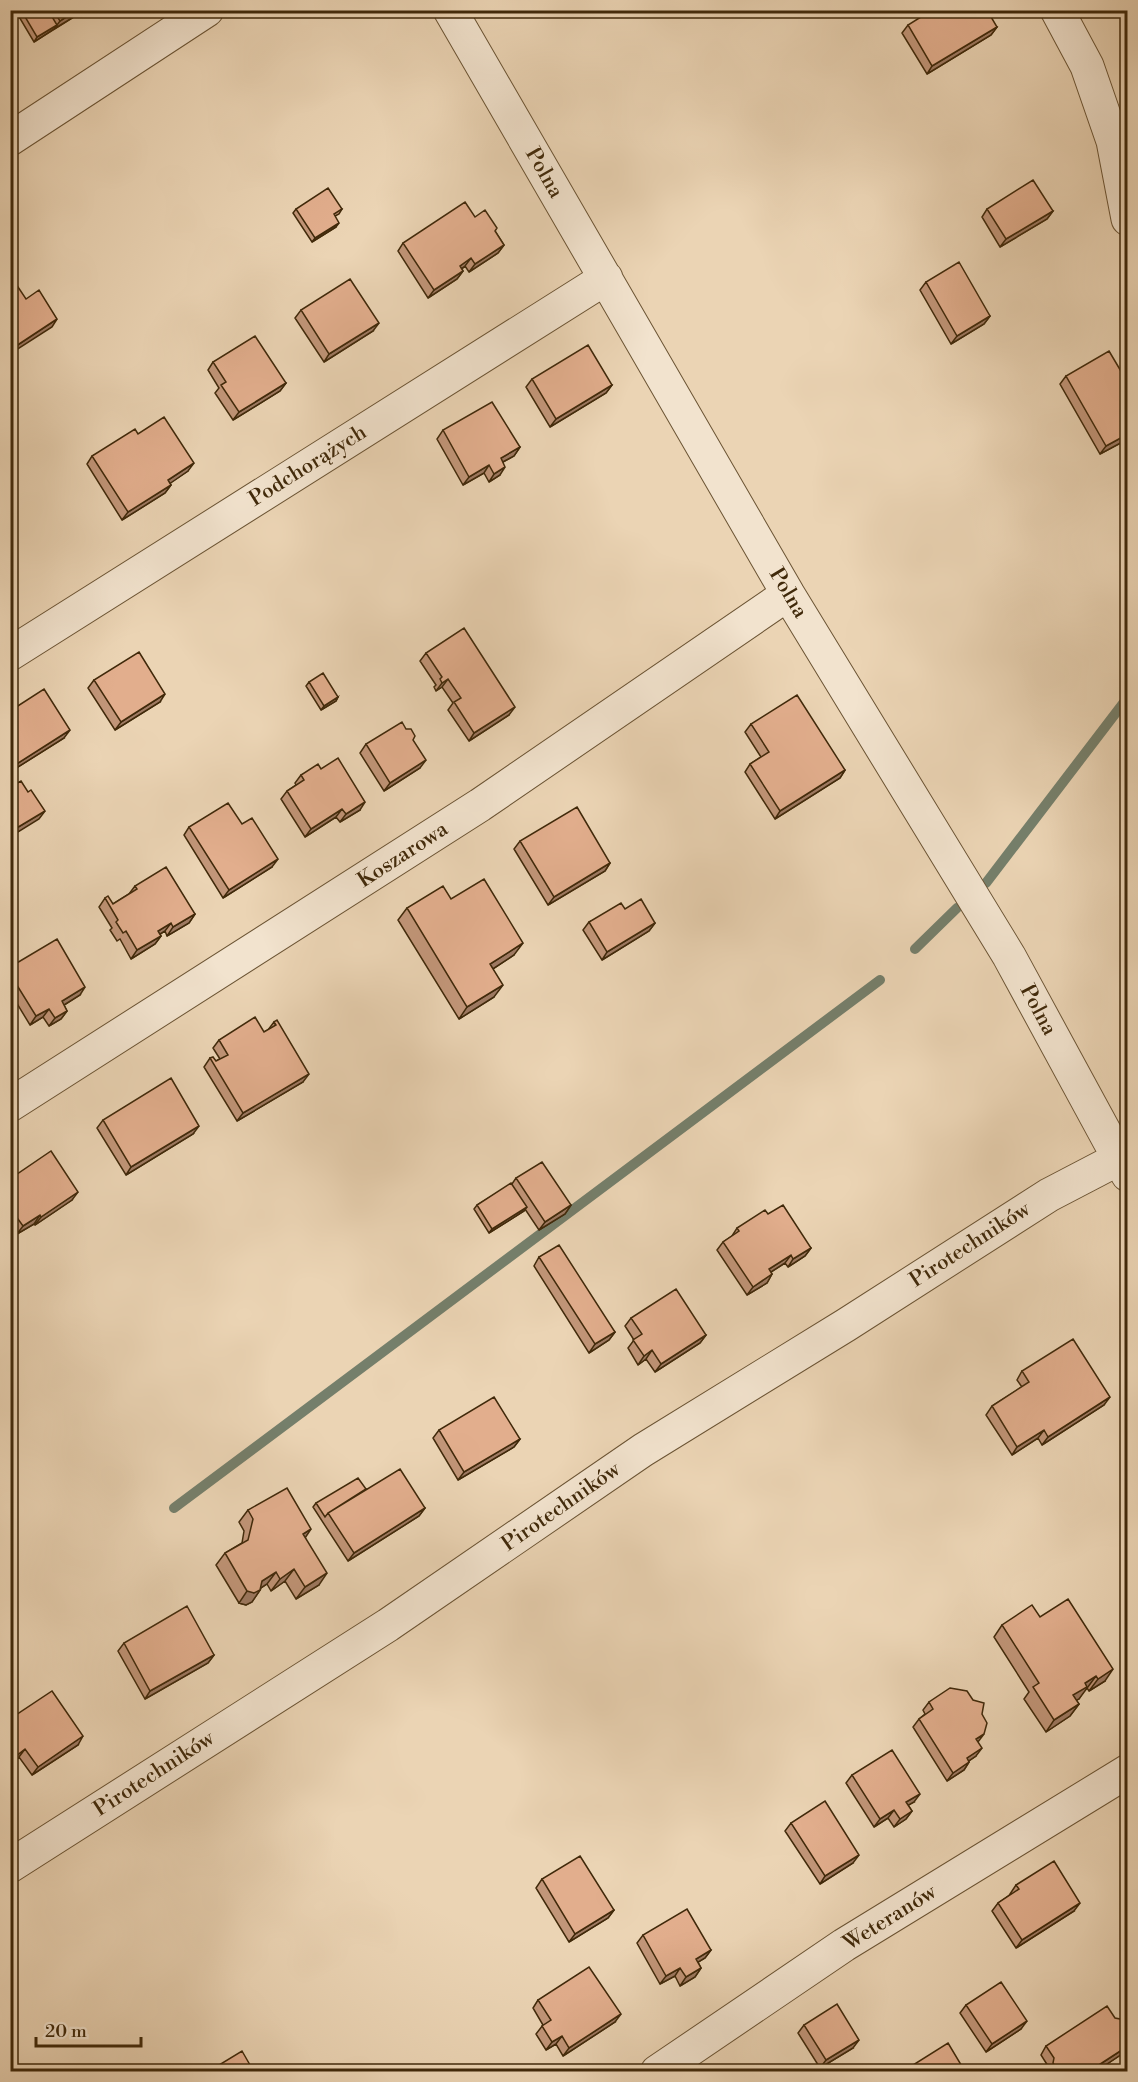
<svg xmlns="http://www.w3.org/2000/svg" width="1138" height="2082" viewBox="0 0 1138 2082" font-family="'Libre Bodoni',serif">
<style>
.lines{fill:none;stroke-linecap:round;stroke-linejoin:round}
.stream{stroke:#757f6b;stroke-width:10}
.street-casing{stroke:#6b5434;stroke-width:35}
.street{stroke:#f2e3ce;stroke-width:33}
.wall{fill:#c29679;stroke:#40290a;stroke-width:1.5}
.shaded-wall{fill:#9e7a63;stroke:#40290a;stroke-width:1.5}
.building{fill:#e2ae8d;stroke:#40290a;stroke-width:1.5}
.labels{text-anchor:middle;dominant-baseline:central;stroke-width:5;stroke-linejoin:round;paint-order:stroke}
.street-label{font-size:21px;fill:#40290a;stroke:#f2e3ce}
</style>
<rect width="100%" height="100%" fill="#ebd4b4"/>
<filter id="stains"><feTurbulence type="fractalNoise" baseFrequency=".00333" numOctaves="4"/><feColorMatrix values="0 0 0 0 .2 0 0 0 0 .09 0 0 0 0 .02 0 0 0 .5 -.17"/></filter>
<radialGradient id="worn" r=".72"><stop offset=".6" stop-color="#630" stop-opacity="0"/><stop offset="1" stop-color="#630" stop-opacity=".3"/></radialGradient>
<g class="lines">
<path class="stream" d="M986,883L1128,697
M915,949L957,908
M174,1508L880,980"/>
<defs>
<path id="street" d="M450,10L788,594L1009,956L1128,1175
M1057,10L1087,66L1113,141L1128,219
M10,139L207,10
M10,654L606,278
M10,1105L480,805L788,594
M10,1866L388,1625L643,1450L846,1325L1049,1195L1118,1159
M657,2072L844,1945L1128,1771"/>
</defs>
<use href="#street" class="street-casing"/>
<use href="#street" class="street"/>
</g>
<path class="wall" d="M15,10H85L34,42Z
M908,25L997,27L991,35L927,74L902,33Z
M296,209H342L339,214L335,216L336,227L312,242L293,213Z
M987,209L1053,211L1047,219L1000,247L982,217Z
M475,217L495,231L504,245L498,253L469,272L465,266L462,269L463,271L457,279L428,298L398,251L403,243Z
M926,282L990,316L984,324L951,344L920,290Z
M301,310L373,331L324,362L295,318Z
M213,362L286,383L280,391L233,420L215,393L219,388L208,370Z
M1066,376L1128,439L1100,454L1060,384Z
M532,379L612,385L606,393L550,427L526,387Z
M443,430L520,447L514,456L503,462L500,475L489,482L484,473L463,485L437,439Z
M138,434L188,471L170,483L171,485L165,493L122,520L87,464L92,456Z
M426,653L509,715L469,741L448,710L453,703L442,687L436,691L434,687L436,685L420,661Z
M94,680L160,702L115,730L88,688Z
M309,682L338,697L336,701L321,710L306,686Z
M10,711L64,738L10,772Z
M751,724L845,770L840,778L775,819L745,772L750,764L761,757L745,732Z
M413,740L420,768L384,791L360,753L366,744Z
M321,769L360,810L340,822L336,817L305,837L281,799L287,791L296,785L295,783L301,775Z
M242,824L272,867L223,898L184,835L189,827Z
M520,841L610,863L605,871L548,905L514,849Z
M135,886L195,914L189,923L167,936L165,931L160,934L161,936L155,944L131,959L120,939L117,941L110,930L112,928L99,907L105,898L113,904L129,894Z
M451,899L514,955L493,969L494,997L459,1019L398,920L407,908Z
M625,909L655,923L649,931L602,960L583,930L589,922Z
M10,967L80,995L64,1005L67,1011L61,1019L49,1026L43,1017L30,1025L10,992Z
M274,1022L303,1082L237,1121L204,1067L210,1058L216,1061L220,1059L213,1048L219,1040L264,1032L268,1030Z
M103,1120L193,1134L126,1175L97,1128Z
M516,1178L571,1205L565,1214L539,1230L525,1209L524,1211L489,1233L474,1209L477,1205L512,1184Z
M10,1179L72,1200L35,1225L34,1224L17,1234L10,1225Z
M768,1214L811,1248L805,1256L788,1267L785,1263L771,1272L772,1274L767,1283L747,1295L717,1250L723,1242L732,1236L737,1228Z
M539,1257L615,1332L609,1340L589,1353L534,1266Z
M631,1318L706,1335L700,1343L655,1372L646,1359L638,1365L628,1348L634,1340L625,1326Z
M1022,1371L1104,1405L1042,1445L1038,1438L1012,1455L986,1415L992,1406L1022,1387L1017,1380Z
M439,1430L520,1439L514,1447L458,1480L433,1438Z
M366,1489L425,1508L419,1516L348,1561L313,1507L316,1503Z
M248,1510L305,1537L319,1585L296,1599L285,1581L271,1591L267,1584L261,1588L260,1590L252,1602L246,1605L239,1603L216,1565L225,1553L242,1543L244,1531L239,1522Z
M1040,1617L1105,1681L1089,1691L1087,1688L1085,1689L1079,1699L1076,1700L1079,1704L1070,1716L1046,1732L1024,1699L1029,1692L994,1637L1002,1625Z
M124,1643L214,1655L208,1663L145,1699L118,1651Z
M929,1702L978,1742L976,1756L969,1761V1762L964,1770L947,1781L913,1727L919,1719L925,1714L923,1710Z
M10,1719L78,1745L32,1775L19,1757L10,1764Z
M852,1775L914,1802L908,1805L912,1811L906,1819L894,1827L888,1818L874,1827L846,1783Z
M791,1823L853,1863L820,1884L785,1831Z
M542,1879L614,1910L608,1918L569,1942L536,1888Z
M1016,1885L1074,1911L1016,1948L992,1911L998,1903L1011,1894H1010Z
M643,1935L711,1950L705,1958L698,1962L701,1968L695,1977L680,1986L675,1976L660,1984L637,1943Z
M538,2000L615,2022L563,2056L556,2044L546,2050L536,2034L543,2025L533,2008Z
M966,2005L1021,2029L986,2052L960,2013Z
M804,2025L853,2048L820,2068L798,2033Z
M1123,2032L1128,2038V2048L1125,2052L1095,2072H1047L1048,2066L1041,2055L1046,2046Z
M219,2065L254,2072H214Z
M913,2065L961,2072H911L910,2069Z"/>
<path class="shaded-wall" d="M77,10H85L54,29L60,21Z
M57,25L54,29L34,42L37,37Z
M997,27L991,35L927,74L932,66Z
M1053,211L1047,219L1000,247L1006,239Z
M339,223L336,227L312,242L315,238Z
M504,245L498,253L469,272L475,264Z
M471,258L465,266L454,274L460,266Z
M463,271L457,279L428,298L434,290Z
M990,316L984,324L951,344L957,336Z
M57,319L52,327L10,354V350Z
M379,323L373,331L324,362L329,354Z
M286,383L280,391L233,420L239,412Z
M612,385L606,393L550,427L556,419Z
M1128,434V439L1100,454L1106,446Z
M520,447L514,456L495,466L501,458Z
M194,463L188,471L162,489L168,480Z
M489,465L484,473L463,485L469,477Z
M505,467L500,475L489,482L494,474Z
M171,485L165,493L122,520L128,512Z
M448,679L442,687L436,691L442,683Z
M165,694L160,702L115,730L121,722Z
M338,697L336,701L321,710L324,706Z
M515,707L509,715L469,741L474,733Z
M70,730L64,738L10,772L15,765Z
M426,760L420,768L384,791L390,783Z
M845,770L840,778L775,819L780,811Z
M365,802L360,810L340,822L346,814Z
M342,809L336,817L305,837L311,829Z
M45,811L39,819L10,837V832Z
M278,859L272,867L223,898L229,890Z
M610,863L605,871L548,905L554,897Z
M195,914L189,923L167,936L173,927Z
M171,923L165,931L152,939L158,931Z
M655,923L649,931L602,960L607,952Z
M161,936L155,944L131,959L137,950Z
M523,943L514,955L482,976L490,964Z
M503,985L494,997L459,1019L467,1007Z
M85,987L80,995L56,1010L62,1001Z
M49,1009L43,1017L30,1025L36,1016Z
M67,1011L61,1019L49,1026L55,1018Z
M309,1074L303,1082L237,1121L243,1113Z
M199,1126L193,1134L126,1175L131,1167Z
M78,1192L72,1200L35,1225L41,1217Z
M571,1205L565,1214L539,1230L545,1222Z
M527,1207L524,1211L489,1233L492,1229Z
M40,1215L34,1224L17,1234L23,1226Z
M811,1248L805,1256L788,1267L793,1259Z
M791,1255L785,1263L763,1277L769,1269Z
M772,1274L767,1283L747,1295L753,1287Z
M615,1332L609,1340L589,1353L595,1344Z
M706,1335L700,1343L655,1372L661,1364Z
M652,1350L646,1359L638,1365L644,1356Z
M1110,1397L1104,1405L1042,1445L1048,1437Z
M1044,1430L1038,1438L1012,1455L1017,1447Z
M520,1439L514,1447L458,1480L464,1472Z
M425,1508L419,1516L348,1561L354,1553Z
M311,1529L303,1541V1534Z
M294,1569L285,1581L271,1591L280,1579Z
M276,1572L267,1584L253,1593L262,1581Z
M327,1573L319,1585L296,1599L305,1587Z
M260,1590L252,1602L246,1605L239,1603L247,1591Z
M214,1655L208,1663L145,1699L150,1691Z
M1113,1669L1105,1681L1089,1691L1098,1679Z
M1096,1676L1079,1699L1065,1707L1073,1695L1085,1683Z
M1079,1704L1070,1716L1046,1732L1054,1720Z
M984,1734L978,1742L970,1747L976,1739Z
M83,1736L78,1745L32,1775L38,1767Z
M982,1748L976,1756L961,1766L967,1758Z
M25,1749L19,1757L10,1764L16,1756Z
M969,1762L964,1770L947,1781L953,1773Z
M920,1794L914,1802L900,1810L906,1802Z
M894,1810L888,1818L874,1827L880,1819Z
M912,1811L906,1819L894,1827L900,1819Z
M859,1855L853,1863L820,1884L825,1876Z
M1080,1903L1074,1911L1016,1948L1022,1940Z
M614,1910L608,1918L569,1942L575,1934Z
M711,1950L705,1958L690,1967L696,1959Z
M680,1968L675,1976L660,1984L666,1976Z
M701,1968L695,1977L680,1986L686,1977Z
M621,2014L615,2022L563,2056L569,2048Z
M1027,2021L1021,2029L986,2052L992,2044Z
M562,2036L556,2044L546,2050L552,2042Z
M859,2040L853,2048L820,2068L826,2060Z
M1128,2046V2048L1125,2052L1095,2072H1088Z"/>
<path class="building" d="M21,10H48L57,25L37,37Z
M53,10H77L60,21Z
M932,10H987L997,27L932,66L908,25Z
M1033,180L1053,211L1006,239L987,209Z
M328,188L342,209L334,214L339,223L315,238L296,209Z
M465,202L475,217L485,210L497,228L495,231L504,245L475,264L471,258L460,266L463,271L434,290L403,243Z
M959,262L990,316L957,336L926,282Z
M10,275L26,299L39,290L57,319L10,350Z
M350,279L379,323L329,354L301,310Z
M255,336L286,383L239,412L221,385L226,382L213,362Z
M588,345L612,385L556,419L532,379Z
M1109,351L1128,383V434L1106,446L1066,376Z
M492,402L520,447L501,458L505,467L494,474L489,465L469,477L443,430Z
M164,417L194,463L168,480L171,485L128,512L92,456L135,429L138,434Z
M464,628L515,707L474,733L454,702L461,698L448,679L442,683L440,679L442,677L426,653Z
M139,652L165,694L121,722L94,680Z
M323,673L338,697L324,706L309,682Z
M44,689L70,730L15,765L10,757V711Z
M797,695L845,770L780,811L750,764L769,752L751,724Z
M402,722L406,729H411L415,736L413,740L426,760L390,783L366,744Z
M338,758L365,802L346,814L342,809L311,829L287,791L304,780L301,775L318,764L321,769Z
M21,781L28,792L31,790L45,811L10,832V787Z
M228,803L242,824L252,818L278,859L229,890L189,827Z
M577,807L610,863L554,897L520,841Z
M166,867L195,914L173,927L171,923L158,931L161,936L137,950L126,931L123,933L116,922L118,920L105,898L108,896L113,904L137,889L135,886Z
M484,879L523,943L490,964L503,985L467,1007L407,908L443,886L451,899Z
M641,899L655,923L607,952L589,922L621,903L625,909Z
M57,939L85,987L62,1001L67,1011L55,1018L49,1009L36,1016L10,974V967Z
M255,1017L264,1032L276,1025L274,1022L277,1020L309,1074L243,1113L210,1058L213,1057L216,1061L228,1055L219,1040Z
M171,1078L199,1126L131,1167L103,1120Z
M51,1151L78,1192L41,1217L40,1215L23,1226L10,1208V1179Z
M542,1162L571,1205L545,1222L516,1178Z
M511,1183L527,1207L492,1229L477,1205Z
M783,1205L811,1248L793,1259L791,1255L769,1269L772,1274L753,1287L723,1242L739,1231L737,1228L765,1210L768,1214Z
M559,1245L615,1332L595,1344L539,1257Z
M676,1289L706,1335L661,1364L652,1350L644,1356L633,1340L642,1334L631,1318Z
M1073,1339L1110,1397L1048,1437L1044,1430L1017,1447L992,1406L1029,1382L1022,1371Z
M494,1397L520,1439L464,1472L439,1430Z
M400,1469L425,1508L354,1553L328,1513Z
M358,1478L366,1489L328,1513L325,1517L316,1503Z
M287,1488L311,1529L303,1534L327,1573L305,1587L294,1569L280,1579L276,1572L262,1581L260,1590L254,1593L247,1591L225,1553L248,1540L253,1519L248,1510Z
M1068,1599L1113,1669L1098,1679L1096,1676L1085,1683L1087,1687L1073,1695L1079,1704L1054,1720L1033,1687L1039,1683L1002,1625L1032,1605L1040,1617Z
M187,1606L214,1655L150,1691L124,1643Z
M950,1688L967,1691L973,1700L984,1703L982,1714L987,1723L984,1734L976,1739L982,1748L967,1758L969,1762L953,1773L919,1719L933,1709L929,1702Z
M52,1691L83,1736L38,1767L25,1749L16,1756L10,1747V1742L16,1738L10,1729V1719Z
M892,1750L920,1794L906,1802L912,1811L900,1819L894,1810L880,1819L852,1775Z
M825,1801L859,1855L825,1876L791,1823Z
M580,1856L614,1910L575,1934L542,1879Z
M1054,1861L1080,1903L1022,1940L998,1903L1019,1889L1016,1885Z
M687,1909L711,1950L696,1959L701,1968L686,1977L680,1968L666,1976L643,1935Z
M589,1967L621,2014L569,2048L562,2036L552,2042L542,2026L551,2020L538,2000Z
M1001,1982L1027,2021L992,2044L966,2005Z
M837,2004L859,2040L826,2060L804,2025Z
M1107,2006L1115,2018L1120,2019L1125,2027L1123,2032L1128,2038V2046L1088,2072L1058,2071L1053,2063L1054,2058L1046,2046Z
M948,2043L963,2068L958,2072H917L913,2065Z
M242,2051L254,2072H223L219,2065Z"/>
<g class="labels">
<g class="street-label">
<text transform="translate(544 173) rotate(60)">Polna</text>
<text transform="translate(308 466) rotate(-32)">Podchorążych</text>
<text transform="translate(788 593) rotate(59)">Polna</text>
<text transform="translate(403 855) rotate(-33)">Koszarowa</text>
<text transform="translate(1038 1010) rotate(62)">Polna</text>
<text transform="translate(970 1245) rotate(-33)">Pirotechników</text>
<text transform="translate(561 1507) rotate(-35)">Pirotechników</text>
<text transform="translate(154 1774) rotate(-33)">Pirotechników</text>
<text transform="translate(890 1918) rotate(-32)">Weteranów</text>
</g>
</g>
<rect width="1138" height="2082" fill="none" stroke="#ebd4b4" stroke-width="36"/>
<rect x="12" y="12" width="1114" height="2058" fill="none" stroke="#40290a" stroke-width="3"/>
<rect x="18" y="18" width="1102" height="2046" fill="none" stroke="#40290a" stroke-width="1.5"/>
<path d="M36 2037v9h105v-9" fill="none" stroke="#40290a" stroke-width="3"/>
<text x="45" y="2037" font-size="18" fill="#40290a" stroke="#f2e3ce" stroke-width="4.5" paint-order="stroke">20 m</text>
<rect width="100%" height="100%" filter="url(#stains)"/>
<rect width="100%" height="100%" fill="url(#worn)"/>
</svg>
